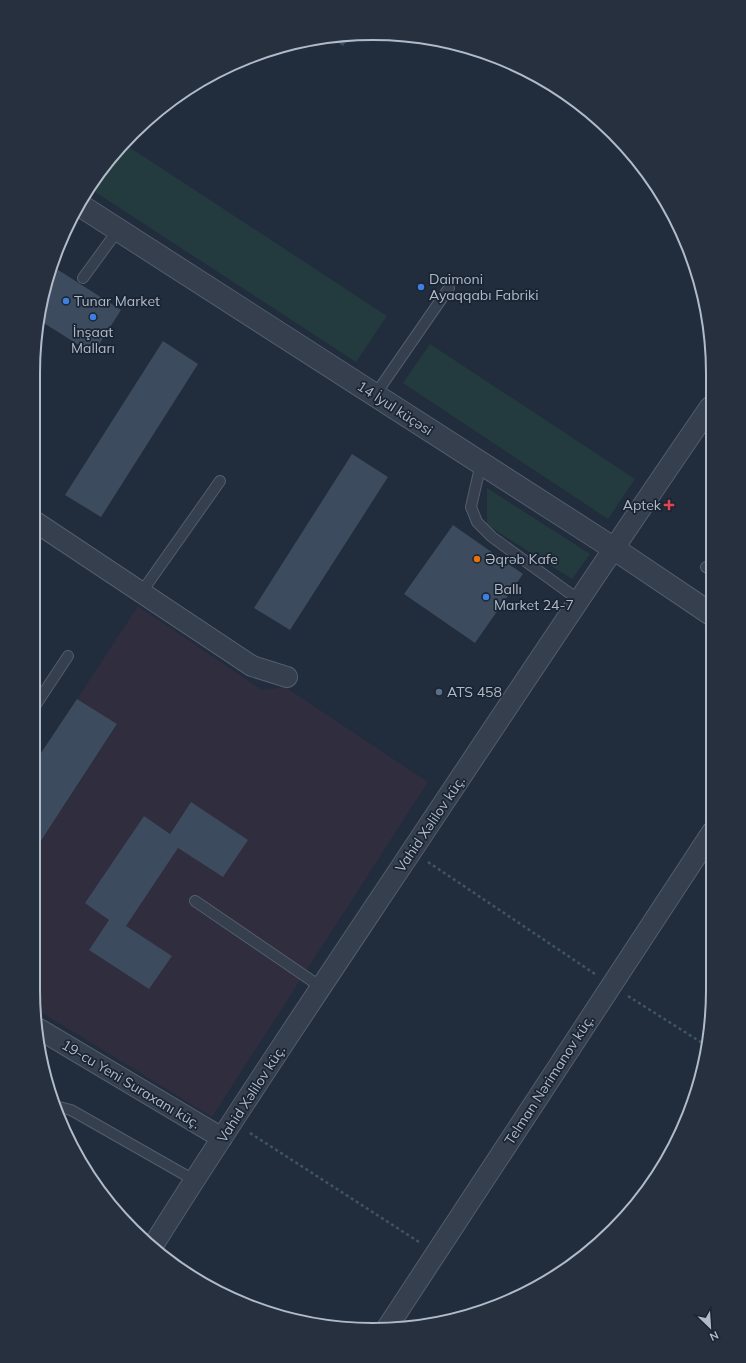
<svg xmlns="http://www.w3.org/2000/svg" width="746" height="1363" viewBox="0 0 746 1363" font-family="Mulish,sans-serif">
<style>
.medical{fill:#2f2d3e}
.green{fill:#233b3e}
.building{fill:#3c4b5d}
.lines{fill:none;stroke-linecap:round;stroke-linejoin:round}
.service-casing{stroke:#535d6b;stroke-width:12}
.minor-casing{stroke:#535d6b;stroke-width:22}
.tertiary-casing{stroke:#535d6b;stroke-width:24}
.path{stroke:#3e5758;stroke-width:2.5;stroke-dasharray:3 3;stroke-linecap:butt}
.service{stroke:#353f4d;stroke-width:10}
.minor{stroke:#353f4d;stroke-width:20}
.tertiary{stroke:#353f4d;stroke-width:22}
.shop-dot{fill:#3f7fe0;stroke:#1a2432;stroke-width:1.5}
.health-dot{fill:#e0444e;stroke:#1a2432;stroke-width:1.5}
.food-dot{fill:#e8710a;stroke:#1a2432;stroke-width:1.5}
.service-dot{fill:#5c6f8a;stroke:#1a2432;stroke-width:1.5}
.labels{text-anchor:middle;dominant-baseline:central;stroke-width:3.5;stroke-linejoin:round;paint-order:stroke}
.poi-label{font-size:14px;fill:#b0bac9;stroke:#1a2432;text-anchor:start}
.street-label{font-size:14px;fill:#b0bac9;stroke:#1a2432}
.rim{fill:none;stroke:#b0bac9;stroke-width:2}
</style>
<rect width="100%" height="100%" fill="#212d3d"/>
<path class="medical" d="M138,606L262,690L285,687L428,782L212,1117L36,1009L33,990V853L117,725L77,699Z"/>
<path class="green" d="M123,143L387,316L356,362L89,188L117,149Z
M430,344L635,479L608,519L403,383Z
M487,488L590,554L572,579L487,525Z"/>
<path class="building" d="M351,34L343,46L329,37Z
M52,266L121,310L93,354L39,320L45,285Z
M163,341L198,364L101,517L65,495Z
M352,454L388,477L290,630L254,608Z
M453,525L523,574L475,643L404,594Z
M77,699L117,724L33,853V765Z
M191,802L248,840L223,877L178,848L126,926L172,956L149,989L89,950L109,920L85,903L144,816L170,834Z"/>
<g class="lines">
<defs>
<path id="service" d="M83,278L118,230
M375,395L449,288
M481,463L471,507L477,522L492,537L579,600
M706,567L711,570
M141,593L220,481
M33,709L68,656
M195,901L321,987
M55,1106L71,1110L194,1180"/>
<path id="minor" d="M34,521L252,666L287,677
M39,1029L222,1138
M154,1244C234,1116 319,990 403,864C505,711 606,558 710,407
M387,1328L712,832"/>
<path id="tertiary" d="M78,204L613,548L711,614"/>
</defs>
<use href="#service" class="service-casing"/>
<use href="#minor" class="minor-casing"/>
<use href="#tertiary" class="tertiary-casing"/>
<path class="path" d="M428,862L595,974
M628,996L707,1046
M250,1133L419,1242"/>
<use href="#service" class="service"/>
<use href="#minor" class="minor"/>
<use href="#tertiary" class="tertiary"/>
</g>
<g class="shop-dot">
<circle cx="421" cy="287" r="4"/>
<circle cx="66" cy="301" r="4"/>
<circle cx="93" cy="317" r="4"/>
<circle cx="486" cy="597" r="4"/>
</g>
<path class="health-dot" d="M667 499h4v4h4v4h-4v4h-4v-4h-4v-4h4z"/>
<circle class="food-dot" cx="477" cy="559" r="4"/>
<circle class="service-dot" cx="439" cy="692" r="4"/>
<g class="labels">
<g class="poi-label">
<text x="429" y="279">Daimoni<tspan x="429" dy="16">Ayaqqabı Fabriki</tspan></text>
<text x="74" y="301">Tunar Market</text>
<text x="93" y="332" text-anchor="middle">İnşaat<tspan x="93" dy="16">Malları</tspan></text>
<text x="661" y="505" text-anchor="end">Aptek</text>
<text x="485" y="559">Əqrəb Kafe</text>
<text x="494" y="589">Ballı<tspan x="494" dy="16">Market 24-7</tspan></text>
<text x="447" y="692">ATS 458</text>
</g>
<g class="street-label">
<text transform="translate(395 408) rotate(33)">14 İyul küçəsi</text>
<text transform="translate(430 824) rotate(-56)">Vahid Xəlilov küç.</text>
<text transform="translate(549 1080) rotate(-57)">Telman Nərimanov küç.</text>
<text transform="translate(131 1084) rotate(31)">19-cu Yeni Suraxanı küç.</text>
<text transform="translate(251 1094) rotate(-57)">Vahid Xəlilov küç.</text>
</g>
</g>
<path d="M0 0H746V1363H0ZM373 40H373A333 333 0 0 1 706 373V990A333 333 0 0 1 373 1323H373A333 333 0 0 1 40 990V373A333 333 0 0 1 373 40Z" fill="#26303e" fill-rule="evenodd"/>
<path class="rim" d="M373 40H373A333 333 0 0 1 706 373V990A333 333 0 0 1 373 1323H373A333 333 0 0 1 40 990V373A333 333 0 0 1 373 40Z"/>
<g transform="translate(710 1327) rotate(155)" stroke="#1a2432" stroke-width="3" paint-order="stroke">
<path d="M0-3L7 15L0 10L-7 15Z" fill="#b0bac9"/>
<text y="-6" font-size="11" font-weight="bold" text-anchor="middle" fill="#b0bac9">N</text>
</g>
</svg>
